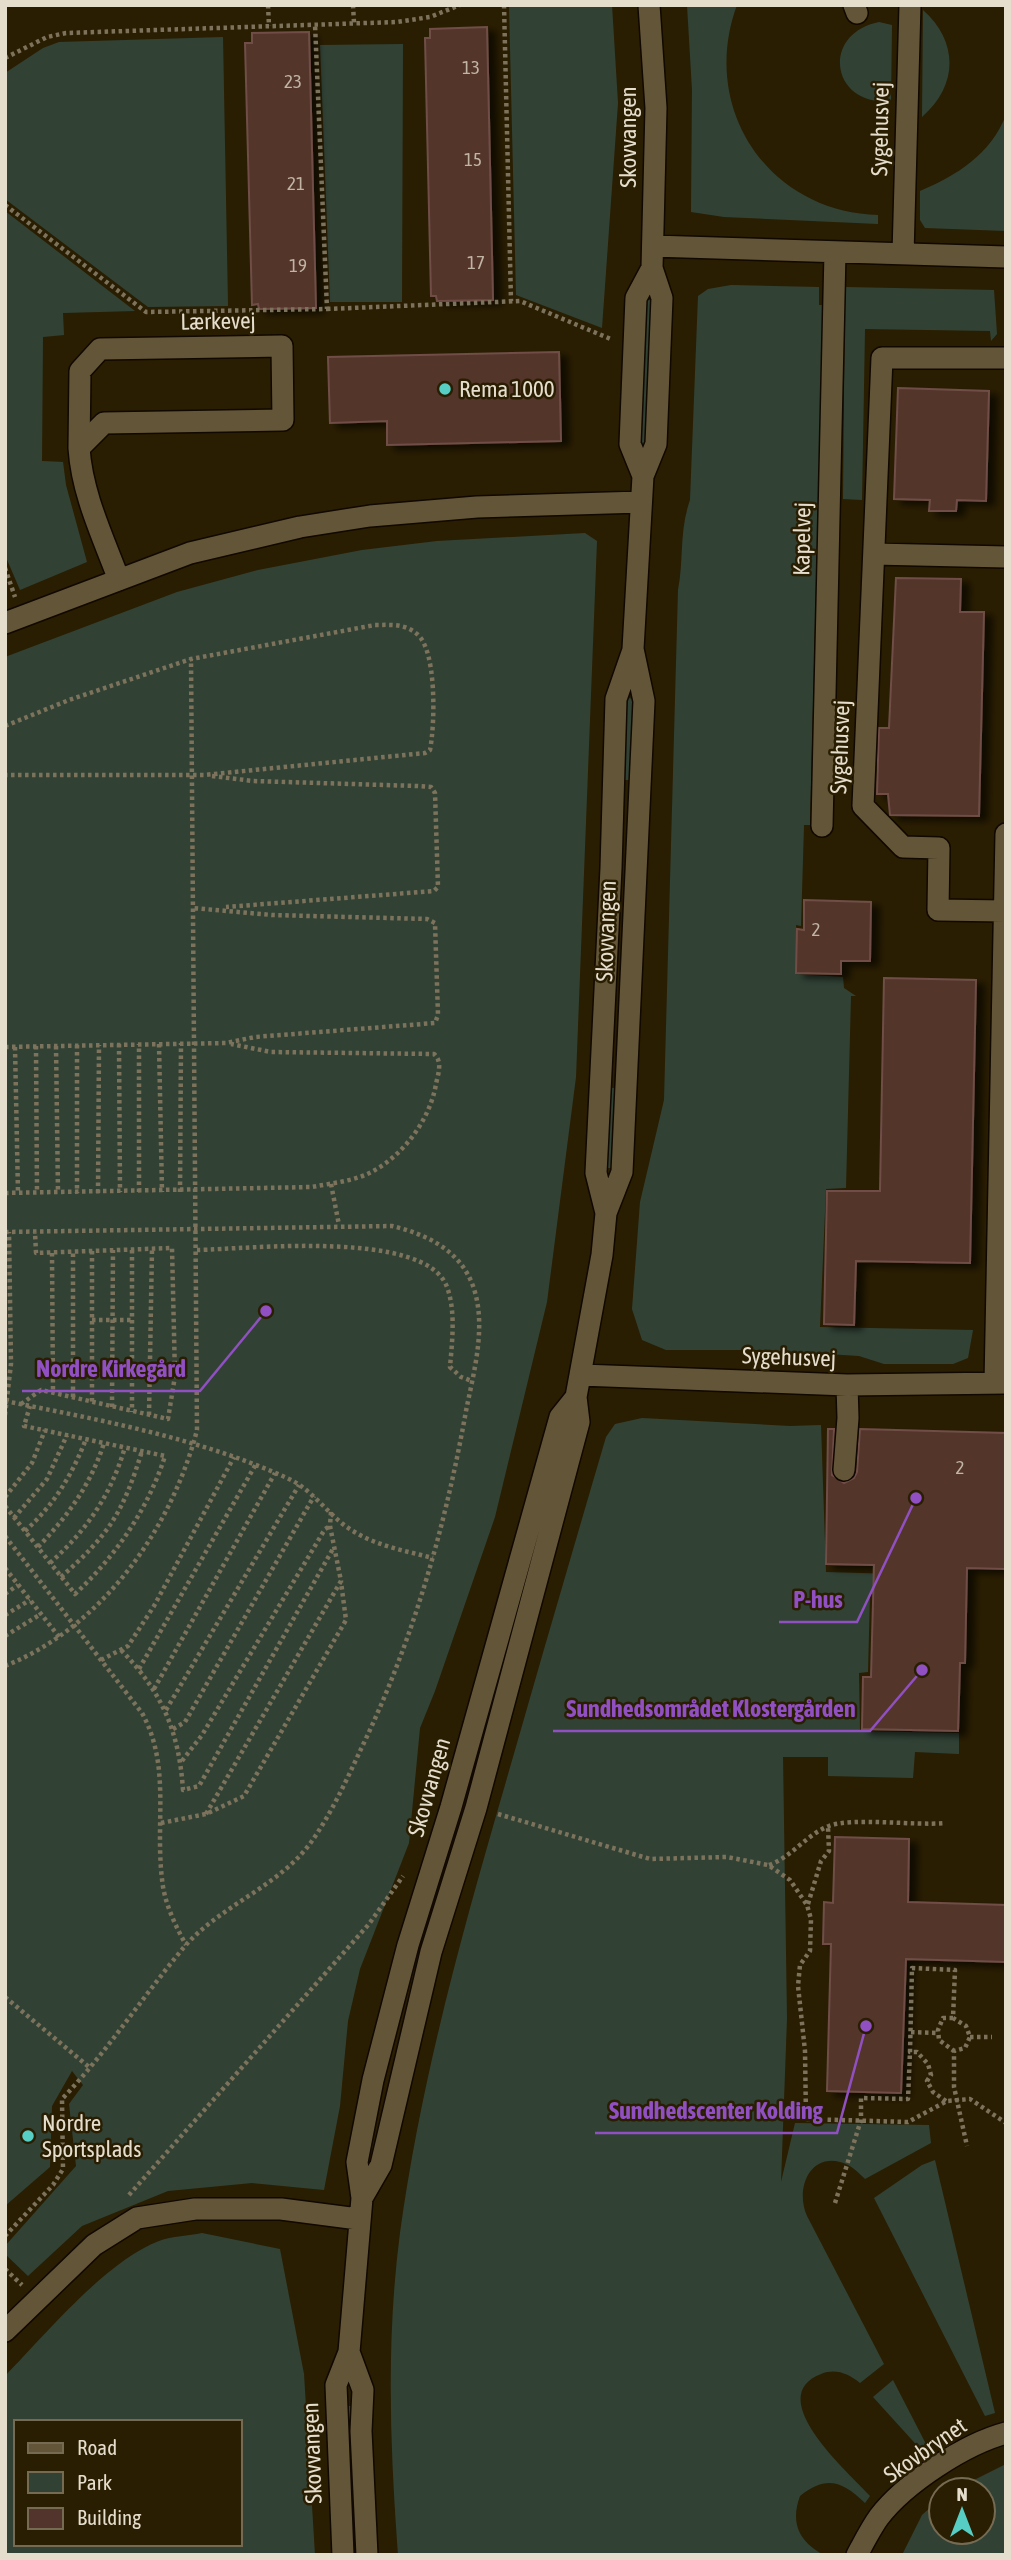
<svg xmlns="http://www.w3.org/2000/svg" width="1011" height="2560" viewBox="0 0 1011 2560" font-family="'Asap Condensed',sans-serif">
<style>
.green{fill:#314235;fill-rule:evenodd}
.building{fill:#53342c;stroke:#6f4e46;stroke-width:2;filter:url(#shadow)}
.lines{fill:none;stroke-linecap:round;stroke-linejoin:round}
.minor-casing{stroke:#110800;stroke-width:24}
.path{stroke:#7d735c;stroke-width:4.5;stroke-dasharray:3.5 3.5;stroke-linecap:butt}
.minor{stroke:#635638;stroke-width:21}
.poi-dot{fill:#56cec4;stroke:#2a1e02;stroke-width:2.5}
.labels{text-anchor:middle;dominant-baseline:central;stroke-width:5;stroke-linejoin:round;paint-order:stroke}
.number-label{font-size:19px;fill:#c1b4a5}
.street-label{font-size:23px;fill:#e6decd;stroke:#2a1e02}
.poi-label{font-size:23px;fill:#e6decd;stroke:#2a1e02;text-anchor:start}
.leader{fill:none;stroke:#9050c2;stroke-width:2.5}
.callout-dot{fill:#9050c2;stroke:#2a1e02;stroke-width:2.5}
.callout-label{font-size:24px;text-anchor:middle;font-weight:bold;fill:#9050c2;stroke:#2a1e02;stroke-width:5;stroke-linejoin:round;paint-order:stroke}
</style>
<defs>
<filter id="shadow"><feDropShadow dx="8" dy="4.5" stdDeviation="3.5" flood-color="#0009"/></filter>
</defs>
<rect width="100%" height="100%" fill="#2a1e02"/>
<path class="green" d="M509,5H612L618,103L602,328L516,295Z
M687,5H737C699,108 768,212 878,215V224L724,217L691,212L692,90Z
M923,10C959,42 958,86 922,117Z
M879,22L892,25L891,101C831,107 820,34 879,22Z
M223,37L228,306L148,307L5,199V73L43,48L59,42Z
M403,44L402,302H330L320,45Z
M1006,115V231L925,228L920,220V191C956,176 991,154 1006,115Z
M5,211L135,311L63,313L64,335L43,337L42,461L63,462L66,485L87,562L20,590L5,555Z
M731,285L819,287V305H823L810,825H804L801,926L796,925V974L843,977L844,988L856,996H851L846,1188L826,1189L820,1327L973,1330L968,1358L953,1364H884L859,1356L763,1350H666L642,1340L632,1309L640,1202L664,1100L678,590C684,560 679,531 690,500L698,296L708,289Z
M845,287L994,290L997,334L991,341L990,331L865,329L862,500L843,499Z
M646,300H656L649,446H639Z
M585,533L597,541L576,1077L547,1302L495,1517L435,1691L420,1728L409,1843L360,1969L348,2021L340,2106L324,2190L252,2183L168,2191L82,2226L28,2276L5,2254V2246L76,2166L69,2104L83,2085L72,2071L52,2106L50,2167L5,2206V657L177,592L258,570L362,550L437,541Z
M627,698L636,699L632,780H623Z
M607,1088H617L614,1168H604Z
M642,1418L790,1426L821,1425L826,1572L965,1576V1595L870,1594L868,1672L859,1673L860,1731L959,1733V1754L915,1752L913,1778L828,1776V1757H783L787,2018L781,2182L795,2123L929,2125L931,2143L865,2179C860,2174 854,2168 848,2165C812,2148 794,2187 807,2216L884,2364L860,2383C849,2374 836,2368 821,2374C761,2397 850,2474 870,2496L865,2503C842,2481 826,2475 800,2496C790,2523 799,2542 824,2555H398C390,2447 386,2340 400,2233C421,2080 462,1933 505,1785C538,1669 572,1553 606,1437L615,1424Z
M935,2160L995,2413L985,2416L874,2198L922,2165Z
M202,2233L280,2249L304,2374L315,2555H5V2376C45,2335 106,2261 159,2241C172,2236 189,2236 202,2233ZM16,2422H240V2544H16Z
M893,2380L927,2446L922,2451L873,2397Z
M344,2406H353L355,2487H345Z
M1006,2464V2555H902L922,2515L941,2498V2532H983V2490H954Z"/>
<path class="building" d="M487,27L493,300L437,301L436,296H431L425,38H430V29Z
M309,32L316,308L259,309L258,304L252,305L245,43H252V33Z
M559,352L561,441L387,445V421L330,423L328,357Z
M898,388L989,391L986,501L957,500L956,511H929L930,500L894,499Z
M896,578L961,579L960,612H984L979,816L890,815L888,794H877L879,728H889Z
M804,900L871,902L870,961H841V974L796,973L797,929L804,930Z
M884,978L976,980L970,1263L856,1261L854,1325L824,1324L827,1191H880Z
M828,1429H834L832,1475L844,1483L854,1478L857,1472L860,1429L1006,1433V1569L967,1568L965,1663H960L958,1731L862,1729L863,1677H871L874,1565L826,1564Z
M835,1837L909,1839L908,1902L1006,1905V1962L906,1959L901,2093L827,2091L831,1944H823L824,1902L833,1903Z"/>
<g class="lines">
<defs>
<path id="minor" d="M854,5L857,13
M653,246L1006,257
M903,254L910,5
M79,448L80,371L100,349L282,346L283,420L104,423L79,448C82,494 103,537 119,580
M643,476L630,444L636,298L652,268
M874,554L1006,557
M5,623L190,553L300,527L370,516L477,507L641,502
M822,826L835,252
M1004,911L938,910L939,848L903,847L863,806L882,358H1006
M606,1213L596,1173L611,868L616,699L633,650
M581,1375L847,1385L1006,1383
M995,1383L1006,834
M844,1470L848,1418L847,1385
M362,2198L357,2162L373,2080L408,1945L451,1807L560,1417L576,1397
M5,2331L94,2245L137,2218L195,2209H281L358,2219
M349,2352L363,2390L361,2431L367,2555
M343,2555L336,2385L349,2352L362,2198L381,2165L431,1952L476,1808L579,1422L576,1397L602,1255L606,1213L622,1172L644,701L633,649L643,476L656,444L662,298L652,268L656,108L649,5
M857,2555C864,2542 871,2528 879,2517C905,2483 965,2444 1006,2433"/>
</defs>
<use href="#minor" class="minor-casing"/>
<path class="path" d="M268,5L269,26
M353,5L354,23
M504,5L511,301
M5,58L47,37L66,33L397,22L430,17L460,5
M5,205L146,312L327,309L315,24
M327,309L520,301L613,340
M5,568L15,597
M5,726L69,700L191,659L375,625C390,625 404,623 417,634C437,650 435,725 430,750L425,753L204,775H5
M212,776L253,781L417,786L431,787L435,793L438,887L434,891L226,907
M119,1044L120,1192
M159,1044L162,1192
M77,1045V1193
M36,1046L37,1193
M56,1046L58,1193
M5,1047L226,1043L255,1037L435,1023L438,1015L435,923L427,919L272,915L193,908
M15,1047L18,1193
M331,1184L339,1225
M139,1192V1044
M180,1192L181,1043
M5,1193L312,1187C332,1183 357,1181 375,1170C405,1153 430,1119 436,1084C438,1074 443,1062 434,1054L271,1052L231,1044
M98,1193L99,1045
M5,1232L392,1226C426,1234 460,1250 473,1286C487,1325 474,1371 466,1411C445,1528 413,1641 361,1749C347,1779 333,1810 314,1838C283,1885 222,1904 185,1946C143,1996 107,2052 62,2099L63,2169L53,2185L5,2236
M132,1250V1412
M197,1250C248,1249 426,1229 447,1287C456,1311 452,1343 450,1367L461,1377L472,1381
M92,1251V1402
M52,1253L53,1393
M92,1320H132
M73,1397V1252
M5,1401C100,1420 199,1438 287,1478C314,1490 329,1517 353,1531C377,1546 406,1551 433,1558
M21,1404L41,1390L168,1419L175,1376L172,1248L36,1253L35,1232
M112,1407L113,1250
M5,1415L11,1364L9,1232
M149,1415L152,1249
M5,1497L32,1463L45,1430
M5,1506L75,1594C116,1556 148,1509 165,1456L24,1426L30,1406
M14,1518L47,1479L67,1435
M25,1531C54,1505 72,1475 86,1439
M5,1536L142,1713C171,1766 155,1821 162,1879C164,1902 175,1925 186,1945
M38,1547C68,1516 91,1484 104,1443
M50,1563C87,1530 111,1495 125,1447
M5,1568L60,1638
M61,1577C110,1534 123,1512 142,1451
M5,1594L18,1585
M5,1615L30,1600
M5,1636L41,1614
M121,1650C162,1692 179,1731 183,1790L199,1786L334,1547
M101,1660L128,1646L154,1606L234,1457
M5,1666C102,1627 171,1530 197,1430L191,659
M139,1669L256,1464
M154,1689L275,1473
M166,1710L299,1485
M173,1729L185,1722L314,1496
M182,1761L202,1735L325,1529L330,1526
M206,1814L341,1581L330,1526L331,1511
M498,1814L650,1859L727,1857L768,1865L790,1880L807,1905L811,1919L810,1951L800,1965L798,1986L805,2051L806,2119L908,2122L947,2101L970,2099L1006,2123
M161,1823L206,1814L244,1796L346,1620L341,1582
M769,1865C792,1857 807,1834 829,1826C852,1817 915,1826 945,1823
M808,1904L821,1861L829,1851L828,1827
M5,1997L89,2067
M953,2018H943L938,2030L939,2040L954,2051
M911,2032L938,2033
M970,2037H992
M946,2101L933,2092L927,2081L931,2075L928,2064L917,2052H910L912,1968L955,1970L953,2018L966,2026L970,2037L965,2048L954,2051V2087L967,2146
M129,2195L369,1924L403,1876
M835,2203L861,2120V2098L908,2099L910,2052
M5,2269L22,2285"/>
<use href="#minor" class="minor"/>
</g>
<g class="poi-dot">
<circle cx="445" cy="389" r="7"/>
<circle cx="28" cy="2136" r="7"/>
</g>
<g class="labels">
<g class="number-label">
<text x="471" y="67">13</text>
<text x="293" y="81">23</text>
<text x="473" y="159">15</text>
<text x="296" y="183">21</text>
<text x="476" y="262">17</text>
<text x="298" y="265">19</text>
<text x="816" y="929">2</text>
<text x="960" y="1467">2</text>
</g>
<g class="street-label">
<text transform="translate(880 129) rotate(-89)">Sygehusvej</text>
<text transform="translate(628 137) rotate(-90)">Skovvangen</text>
<text transform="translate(218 321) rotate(-1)">Lærkevej</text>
<text transform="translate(802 539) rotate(-89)">Kapelvej</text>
<text transform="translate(840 747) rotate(-88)">Sygehusvej</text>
<text transform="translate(606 931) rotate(-88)">Skovvangen</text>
<text transform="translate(789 1357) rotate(2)">Sygehusvej</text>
<text transform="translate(429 1787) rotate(-74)">Skovvangen</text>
<text transform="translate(925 2450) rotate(-35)">Skovbrynet</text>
<text transform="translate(312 2453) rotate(-92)">Skovvangen</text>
</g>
<g class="poi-label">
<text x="459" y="389">Rema 1000</text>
<text x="42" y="2123">Nordre<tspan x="42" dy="26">Sportsplads</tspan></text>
</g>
</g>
<path class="leader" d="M266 1311L200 1391H22M916 1498L857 1622H779M922 1670L870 1731H553M866 2026L837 2133H595"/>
<g class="callout-dot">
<circle cx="266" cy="1311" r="7"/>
<circle cx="916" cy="1498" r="7"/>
<circle cx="922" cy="1670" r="7"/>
<circle cx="866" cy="2026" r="7"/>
</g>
<g class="callout-label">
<text x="111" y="1377">Nordre Kirkegård</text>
<text x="818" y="1608">P-hus</text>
<text x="711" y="1717">Sundhedsområdet Klostergården</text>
<text x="716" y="2119">Sundhedscenter Kolding</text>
</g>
<rect width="1011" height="2560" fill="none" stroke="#e6decd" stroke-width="14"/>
<rect x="14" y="2420" width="228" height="126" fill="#2a1e02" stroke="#756b53" stroke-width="2"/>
<rect x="28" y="2443" width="35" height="10" fill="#635638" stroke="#756b53" stroke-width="2"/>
<text x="77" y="2455" font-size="21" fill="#e6decd">Road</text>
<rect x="28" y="2472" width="35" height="21" fill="#314235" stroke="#756b53" stroke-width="2"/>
<text x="77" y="2490" font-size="21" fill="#e6decd">Park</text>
<rect x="28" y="2508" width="35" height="21" fill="#53342c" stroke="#756b53" stroke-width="2"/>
<text x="77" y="2525" font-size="21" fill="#e6decd">Building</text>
<g transform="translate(962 2511)"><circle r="33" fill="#2a1e02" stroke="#756b53" stroke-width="2"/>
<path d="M0-5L12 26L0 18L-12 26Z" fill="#56cec4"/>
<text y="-10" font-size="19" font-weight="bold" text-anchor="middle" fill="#e6decd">N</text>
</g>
</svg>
